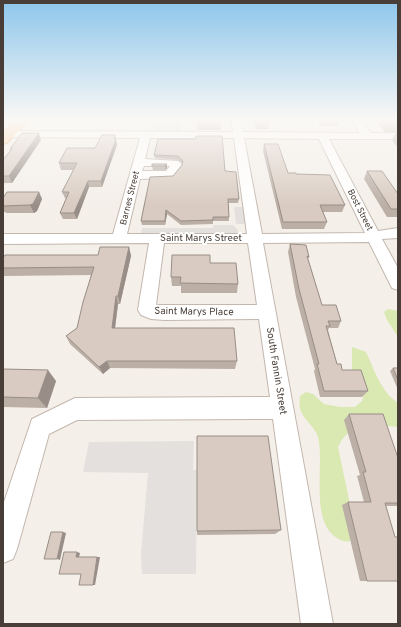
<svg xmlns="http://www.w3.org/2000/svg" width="401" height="627" viewBox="0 0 401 627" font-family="Overpass,sans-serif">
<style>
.green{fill:#dae8b2}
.parking{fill:#e3e0dd}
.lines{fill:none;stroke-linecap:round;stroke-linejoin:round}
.minor-casing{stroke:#c3b7ae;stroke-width:2}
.major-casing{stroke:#e4a667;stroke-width:2}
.minor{fill:#fff;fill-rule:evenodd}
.major{fill:#fecd98;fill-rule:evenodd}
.wall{fill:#bbafa6}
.shaded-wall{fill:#988e87}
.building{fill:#d9cbc1;stroke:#988e87}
.labels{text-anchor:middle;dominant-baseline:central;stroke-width:4;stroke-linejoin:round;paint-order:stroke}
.far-street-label{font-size:9px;fill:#483e37;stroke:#fff}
.street-label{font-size:10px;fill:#483e37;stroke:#fff}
</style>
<rect width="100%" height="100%" fill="#f4efe9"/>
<path class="green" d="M388,309L398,311V337L387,320L384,312Z
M352,347L366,352C374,369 381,392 398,403V427C385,425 354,425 345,436C342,439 340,443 338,447L357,538C350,542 345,543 337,538C309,521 325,464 318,437C315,426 302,419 300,408C299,405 300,400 300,396L306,392L313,394L324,404L340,407H355L362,401L364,394L352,370Z"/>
<path class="parking" d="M159,120H181L180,131H156Z
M234,207H244L247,224H236Z
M214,225H233L237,229L238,233L141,234L142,228H213Z
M194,441L193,470H197L196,574H142L141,554L148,473L83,472L89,442Z"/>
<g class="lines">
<defs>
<path id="minor" d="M11,119H29C25,123 15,123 11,119Z
M231,119H240L243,132L360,133L351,119H360L371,133H398V139H329L378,231L398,228V238L382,239L398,268V290L392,288L369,242L263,243L333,624H301L273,419L77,420L49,434L17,549L13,559L3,563V505L32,419L75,398L270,397L259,319L165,320L151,319L141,315L138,310L149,243L3,244V234H113L140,138L9,137L4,134L9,131L233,132ZM150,138H234L247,234H127L140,179L173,178L181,168L182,164L178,161L145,159ZM244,138L319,139L365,233L262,234ZM144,166H170L166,171H142ZM164,243H248L257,305H156Z"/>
<path id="major" d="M18,119H30L7,143L3,144V133Z"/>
</defs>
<use href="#minor" class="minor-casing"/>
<use href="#major" class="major-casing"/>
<use href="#minor" class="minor"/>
<use href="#major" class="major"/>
</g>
<path class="wall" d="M190,118H221V130H197V120H190Z
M253,118H268L269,122L268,129H256Z
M316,118H339L340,120L338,126H320Z
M374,118H398V132H385Z
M395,134H398V148L392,140Z
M115,135L117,145L102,187H89L77,219H63L60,213L66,198H65L62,192L74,170H61L59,163L95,148Z
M158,139L225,171L239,199L238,203H228L229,221H213V224L181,225L167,214L165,225H142L141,221L173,176L182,165L183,164L178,160L155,158L154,155Z
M41,140L12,183H3V160L10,151V149Z
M264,144L288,173L296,174L345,205L342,212H323L327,222L324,229H282L263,151Z
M167,164V168L165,170H153L152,166Z
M367,171L398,194V217H387L364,179Z
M39,192L42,199L37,211L34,213H6L5,212H3V198Z
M290,244L309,257L308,259L322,305L341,321L338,328H329L328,330L337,364L342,370L368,391L362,397H320L314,371L315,369L296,297L288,252Z
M129,247L131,256L120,304H118L115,328L237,361L235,369L110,368L103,374L70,344L66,336L77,328L91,275L3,276V258L98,255Z
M210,263L238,284L237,293H181V286H172L171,277Z
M393,368H398V390L390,371Z
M3,369L56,381L47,408L3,407Z
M349,414L398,458V506H386L398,581H360L342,505L348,502H364L357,476L360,475L344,420Z
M281,530L275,534L197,535V531Z"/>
<path class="shaded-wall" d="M39,133L41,140L12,183L9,176Z
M115,135L117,145L102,187L101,181Z
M167,164V168L165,170V166Z
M88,181L89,187L77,219L74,213Z
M39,192L42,199L37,211L34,213L30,205Z
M166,210L167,214L165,225V221Z
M129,247L131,256L120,304L118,296Z
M116,296L118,304L114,336L112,328Z
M107,361L110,368L103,374L99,367Z
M48,370L56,381L47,408L38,398Z
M63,532L66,533L60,560L57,559Z
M77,552L80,553L79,557H76Z
M97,557H100L95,585H93Z"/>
<path class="building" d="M256,118H268L269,122H257Z
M321,118H339L340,120H322Z
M382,118H398V125H387Z
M22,133H39L9,176H3V160L12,149H10Z
M395,134H398V138Z
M102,135H115L114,139H116L101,181H88L74,213H60L69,192H62L77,163H59L67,148H95Z
M196,136H222L225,171L236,172L239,199H228L229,217H213V220L181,221L166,210L165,221H141L150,177L173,176L182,165L183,161L178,156L154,155L158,139H196Z
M264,144H278L288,173H296V174L330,175L345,205H320L327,222H283Z
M152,164H167L165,166H152Z
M367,171H382L398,194V209H391Z
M7,192H39L33,204L30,205L3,206V198Z
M290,244L306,245L309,257L307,256L322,305H336L341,321H328L330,326H326L337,364H341L342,370H361L368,391H324L317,364H319L299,289Z
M100,247H129L118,296H116L112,328H234L237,361H107L99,367L66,336L77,328L83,302L94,267L3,268V258L5,255H98Z
M172,255H210V263H236L238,284L180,283L181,277H171Z
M393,368H398V380Z
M3,369L48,370L38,398L3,397Z
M349,414H383L398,458V503H385L395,537H398V581H367L348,502H371L363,472H366Z
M197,436H268L281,530L197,531Z
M51,532H63L57,559H44Z
M64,552H77L76,557H97L93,585H79L81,574H59Z"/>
<linearGradient id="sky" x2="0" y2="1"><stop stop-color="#8dc6ec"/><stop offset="0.58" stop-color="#faf8f5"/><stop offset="1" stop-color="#faf8f5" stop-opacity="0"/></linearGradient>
<rect width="401" height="206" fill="url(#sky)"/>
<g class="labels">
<g class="far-street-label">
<text transform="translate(130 198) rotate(-76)">Barnes Street</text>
<text transform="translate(360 210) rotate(63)">Bost Street</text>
</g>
<g class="street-label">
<text x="201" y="238">Saint Marys Street</text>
<text transform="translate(194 312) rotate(1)">Saint Marys Place</text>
<text transform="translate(276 371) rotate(81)">South Fannin Street</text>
</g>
</g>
<rect width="401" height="627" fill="none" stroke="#483e37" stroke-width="8"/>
</svg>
